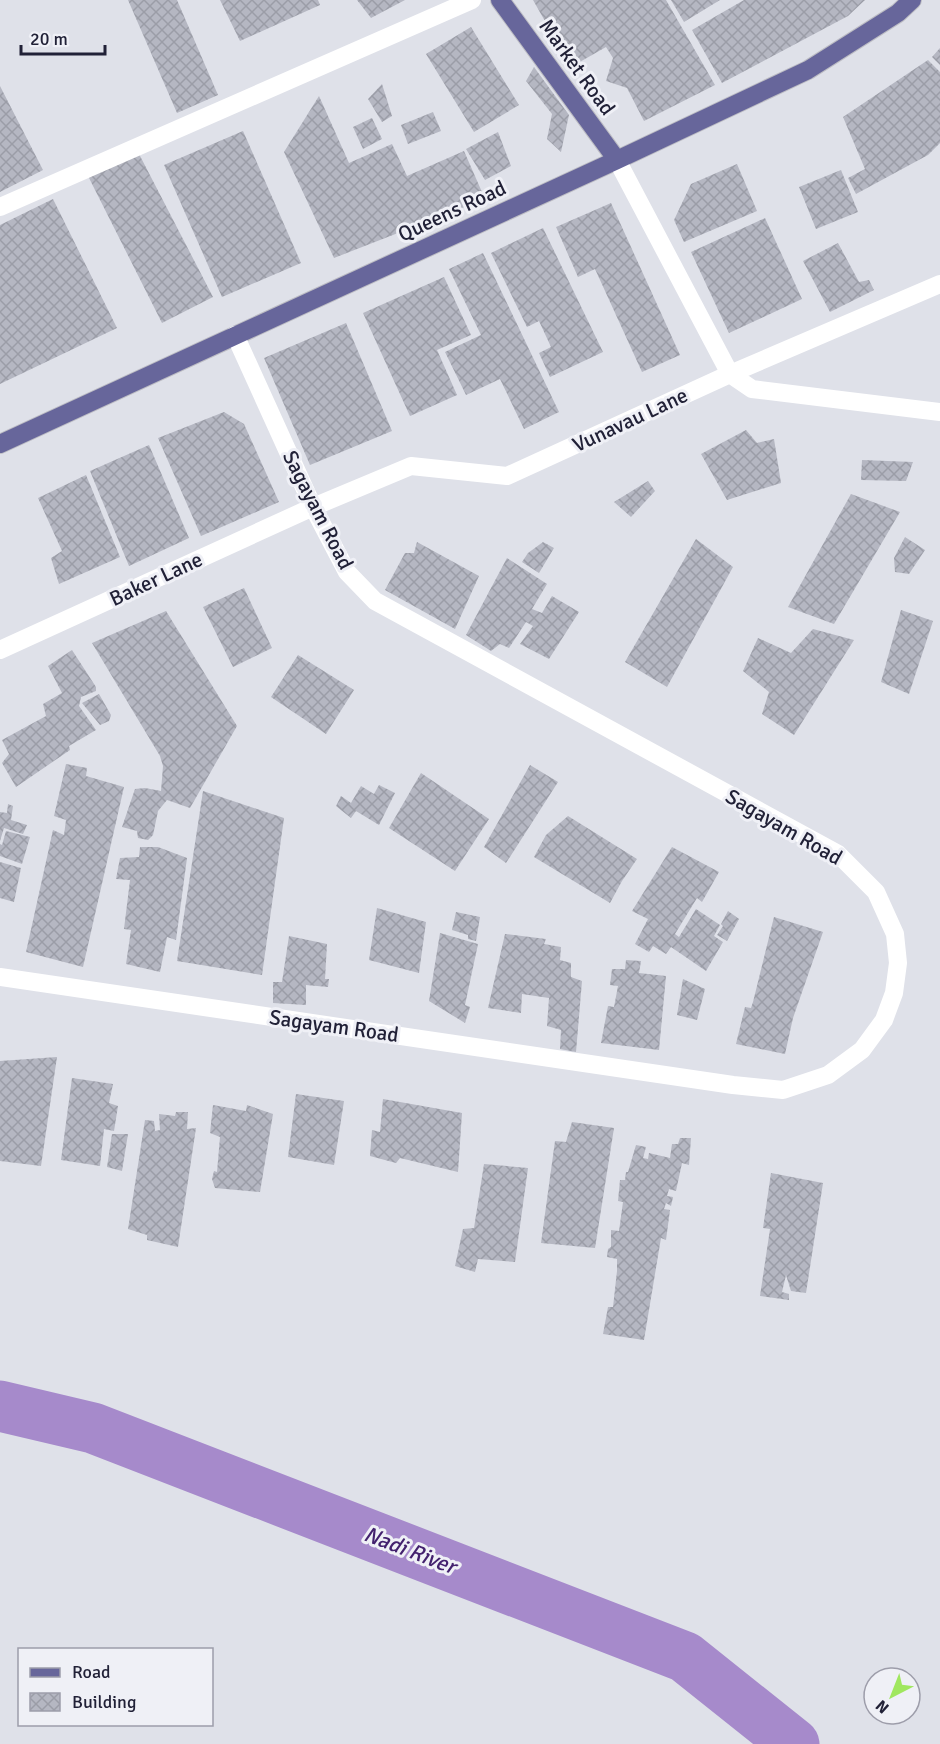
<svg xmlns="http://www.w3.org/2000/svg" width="940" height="1744" viewBox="0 0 940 1744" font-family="Signika,sans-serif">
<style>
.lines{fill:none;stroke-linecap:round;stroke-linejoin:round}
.river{stroke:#a68acb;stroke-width:51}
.building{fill:url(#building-cross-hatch)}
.major-casing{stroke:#bcbcc3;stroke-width:20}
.minor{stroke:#fff;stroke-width:18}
.major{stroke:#67669b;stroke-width:18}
.labels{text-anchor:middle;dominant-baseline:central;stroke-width:6;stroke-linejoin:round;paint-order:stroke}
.street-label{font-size:21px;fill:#212137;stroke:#eff0f6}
.water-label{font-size:22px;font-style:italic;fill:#43216e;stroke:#eff0f6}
</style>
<defs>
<pattern id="building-cross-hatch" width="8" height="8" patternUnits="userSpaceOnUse" patternTransform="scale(1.5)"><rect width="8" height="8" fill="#b5b7c2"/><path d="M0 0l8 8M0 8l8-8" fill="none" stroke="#9b9da7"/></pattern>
</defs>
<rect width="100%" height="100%" fill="#dfe1e9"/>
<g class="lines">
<path class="river" d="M0,1406L93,1428L685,1657L794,1744"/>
</g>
<path class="building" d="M128,0H177L218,95L177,113Z
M220,0H318L320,5L240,41Z
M357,0H405L371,18Z
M533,0H666L715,85L644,121L627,88L606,81L613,58L606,47L571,67Z
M671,0H720L684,22Z
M744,0H865L848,16L722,83L692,30Z
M471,27L519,105L474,132L426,54Z
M940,48V65L932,57Z
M928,60L940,72V143L928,155L856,194L848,178L865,169L843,117Z
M534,67L569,115L561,152L547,139L552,114L526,81Z
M382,84L392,116L382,122L368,99Z
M0,86L43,170L0,192Z
M319,96L349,163L392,144L407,176L464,151L485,199L334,258L284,152Z
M433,112L441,131L408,144L401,125Z
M372,118L382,139L363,149L353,127Z
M243,131L301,263L222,297L164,165Z
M498,132L511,166L485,180L466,149Z
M138,152L213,297L162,323L88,176Z
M737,164L757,211L684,242L674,220L691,184Z
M841,170L858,212L816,229L799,187Z
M53,199L117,328L0,384V225Z
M611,203L680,355L642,372L595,269L578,277L556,227Z
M765,218L802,299L729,333L691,252Z
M543,228L603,352L550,377L539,353L551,347L539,321L527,327L491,253Z
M838,243L859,282L869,280L874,290L830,312L803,261Z
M483,253L559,412L524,429L500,379L466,395L445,352L481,335L449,269Z
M444,277L471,335L437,350L457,395L410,416L363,313Z
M346,323L392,431L310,465L264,358Z
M224,412L244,424L279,502L201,536L158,438Z
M746,430L757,443L774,439L781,483L727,500L701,454Z
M149,445L189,538L129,566L90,471Z
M862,460L913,462L906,481L861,480Z
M86,475L120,557L59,584L51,558L62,551L38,498Z
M648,481L655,491L631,517L614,502Z
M851,494L900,512L834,624L788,607Z
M905,537L925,550L909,574L895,572L894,558Z
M696,539L733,567L667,687L625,662Z
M417,542L479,576L455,629L385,590L405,553H414Z
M543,542L554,548L539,573L522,562L528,553Z
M507,558L547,584L532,609L542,613L552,596L579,612L549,659L520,644L533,626L526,622L509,648L500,644L491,651L466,635Z
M244,588L272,648L233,667L203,607Z
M901,610L933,621L909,694L881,682Z
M166,611L237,726L190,808L167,800L158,811L153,835L148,840L138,838L137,831L122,827L135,789L145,788L161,791L163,766L160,756L92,643Z
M813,629L854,640L794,735L762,714L769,692L743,671L758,638L791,653Z
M72,650L96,687V691L81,697L79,706L96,730L69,746L70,750L16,787L2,763L9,754L2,740L46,716L43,704L62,693L48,666Z
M298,655L354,690L326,734L271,697Z
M99,694L111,715L109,721L100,725L82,703Z
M66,764L87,768L86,776L124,787L83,967L26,952L53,830L64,835L66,820L54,816Z
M530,765L558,782L506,863L484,847Z
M421,773L489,819L455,871L389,828Z
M379,785L395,793L379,825L356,811L351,818L336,806L341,796L351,803L361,786L374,794Z
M203,791L284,818L262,975L177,961Z
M8,804L13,806L11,820L27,825L23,834L4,828L0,841V812L7,813Z
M568,816L637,859L622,881L610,903L534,857L546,835Z
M6,831L30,837L22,864L0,856V844L2,845Z
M140,847H158L187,858L176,940L167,937L160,972L126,964L131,930L124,929L130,880L116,879L120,858L139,857Z
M672,847L719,872L702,902L697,898L675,934L679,937L696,909L720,925L714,936L723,942L706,971L671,947L666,954L653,946L649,952L635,944L648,919L632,911Z
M0,862L21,868L14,902L0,898Z
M377,908L426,922L419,973L369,960Z
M728,911L739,919L727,941L717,935L723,926L721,924Z
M456,912L480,917L476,941L468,939V935L452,930Z
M774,917L823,932L793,1018L785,1054L736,1044L745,1007L751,1008L753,1002Z
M440,933L478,944L465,1005L470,1007L465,1023L429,1001Z
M505,934L546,939L544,944L561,947L560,960L571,963V977L582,981L576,1052L560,1049L561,1030L547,1026L549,998L522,994L521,1013L488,1008Z
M289,936L327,944L325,979H329L328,987L306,985V1005L273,1003V982H282Z
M626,960L641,961L639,973L666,976L659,1050L601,1043L608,1006L614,1007L618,986L610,985L612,969H625Z
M683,979L705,989L697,1020L677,1015Z
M57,1057L41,1166L0,1161V1061Z
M72,1078L113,1084L109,1103L118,1106L114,1131L104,1129L100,1166L61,1160Z
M296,1094L344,1101L334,1165L288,1157Z
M383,1099L462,1113L458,1172L400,1158L396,1163L370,1156L372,1130L380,1132Z
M213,1105L246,1111L247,1105L273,1114L260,1192L215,1188L212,1179L214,1171L217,1172L220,1137L210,1133Z
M176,1112H188L187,1129L196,1128L178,1247L147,1240V1235L128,1229L145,1120L154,1121L155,1131L160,1130L159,1114L175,1116Z
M572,1122L614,1128L595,1248L541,1243L555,1141L566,1142Z
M112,1134H128L122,1171L107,1167Z
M680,1138H691L689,1165L682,1163L676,1191L669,1189L667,1196L673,1197L671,1206L666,1203L664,1209L670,1210L666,1240L661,1238L644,1340L603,1334L608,1307H613L617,1271V1259L607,1257L608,1249L611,1247V1230L619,1231L623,1202L618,1201L620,1180H625L626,1172H628L636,1145L646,1147L643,1158L648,1159L649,1153L670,1158L672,1144H678Z
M484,1164L528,1168L515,1262L478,1259L475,1272L455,1266L463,1229L474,1228Z
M771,1173L823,1183L806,1293L791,1291L786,1275L782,1292L789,1294V1300L760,1296L770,1229L763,1228Z"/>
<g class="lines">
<defs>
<path id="major" d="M500,0L617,160
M0,444L617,160L808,70L898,13L912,0"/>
</defs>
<use href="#major" class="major-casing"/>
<path class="minor" d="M617,160L730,374L752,389L940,412
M0,207L472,0
M0,650L313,507L411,466L507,476L730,374L940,284
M0,977L733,1085L783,1090L828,1075L862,1050L884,1020L894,993L898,963L895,934L876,892L838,854L375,601L347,572L313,507L235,335"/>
<use href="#major" class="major"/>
</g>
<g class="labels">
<g class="street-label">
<text transform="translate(577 67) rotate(54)">Market Road</text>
<text transform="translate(452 211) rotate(-25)">Queens Road</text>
<text transform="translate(630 420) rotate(-25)">Vunavau Lane</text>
<text transform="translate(318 510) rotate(63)">Sagayam Road</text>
<text transform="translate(156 579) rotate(-25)">Baker Lane</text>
<text transform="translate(784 827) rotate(30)">Sagayam Road</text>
<text transform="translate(334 1026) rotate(8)">Sagayam Road</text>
</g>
<g class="water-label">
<text transform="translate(410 1550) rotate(21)">Nadi River</text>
</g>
</g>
<rect x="18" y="1648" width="195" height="78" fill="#eff0f6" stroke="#9d9daa" stroke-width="1.5"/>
<rect x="30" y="1668" width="30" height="9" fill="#67669b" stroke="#9d9daa" stroke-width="1.5"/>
<text x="72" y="1678" font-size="18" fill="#212137">Road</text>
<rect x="30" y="1693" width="30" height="18" fill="url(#building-cross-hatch)" stroke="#9d9daa" stroke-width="1.5"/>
<text x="72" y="1708" font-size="18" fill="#212137">Building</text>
<g transform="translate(892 1696) rotate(222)"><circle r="28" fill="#eff0f6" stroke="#9d9daa" stroke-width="1.5"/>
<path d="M0-4.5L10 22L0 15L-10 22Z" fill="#a0e75f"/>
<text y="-9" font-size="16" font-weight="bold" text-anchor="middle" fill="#212137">N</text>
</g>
<path d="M21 45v9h84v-9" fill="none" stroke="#212137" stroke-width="3"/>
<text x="30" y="45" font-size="18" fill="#212137" stroke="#eff0f6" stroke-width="4.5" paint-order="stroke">20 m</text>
</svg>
